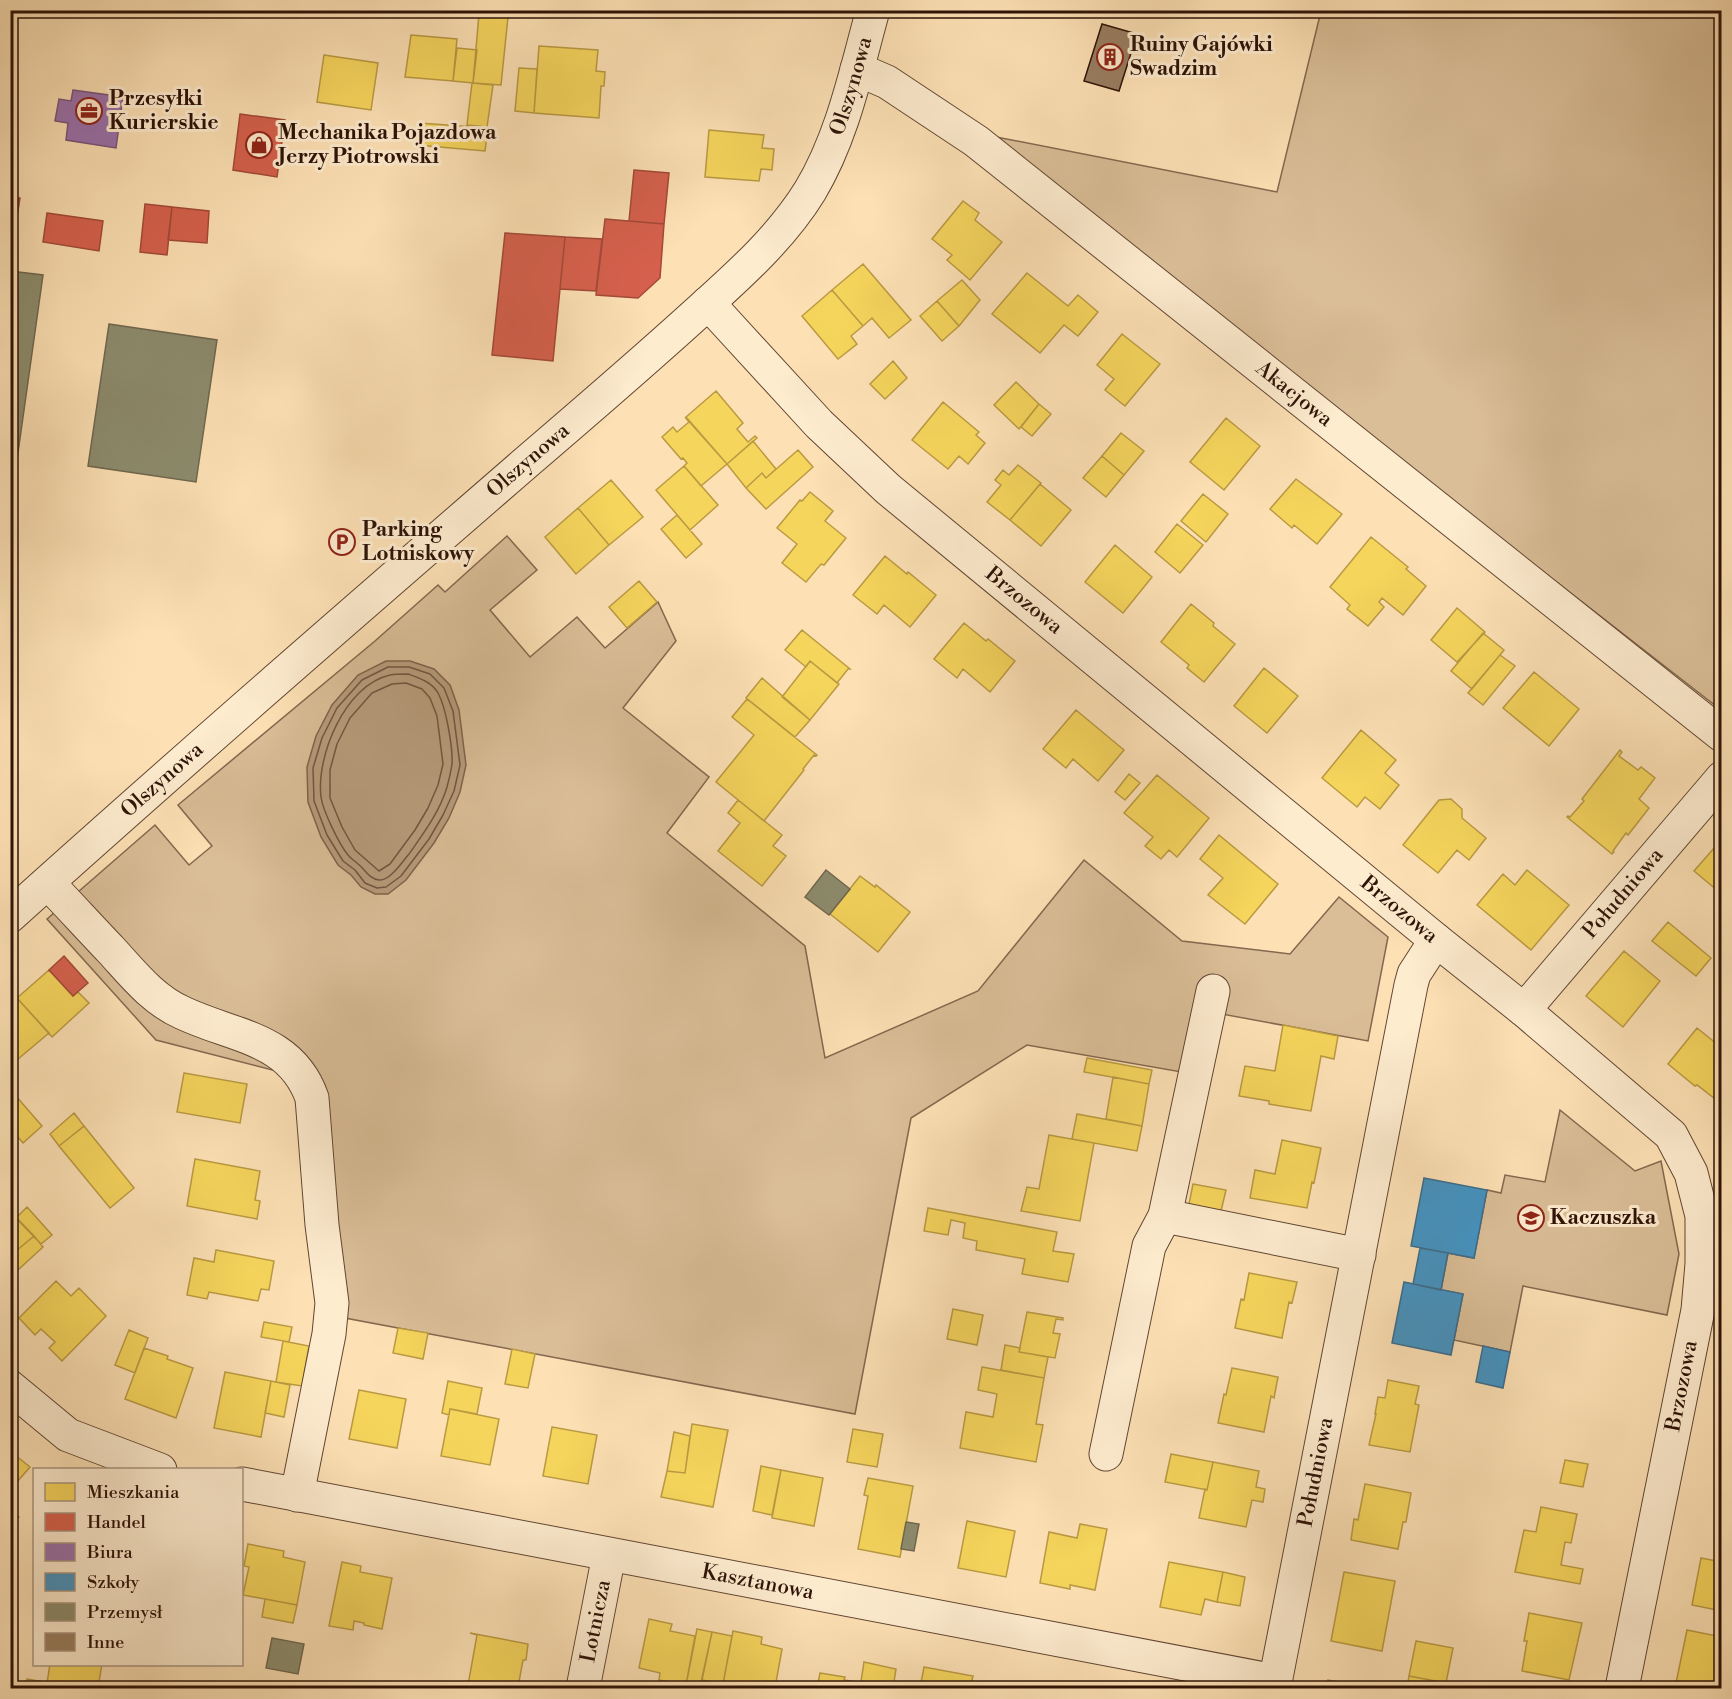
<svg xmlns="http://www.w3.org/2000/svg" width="1732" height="1699" viewBox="0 0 1732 1699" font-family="'Libre Bodoni',serif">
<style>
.green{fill:#dabe97;stroke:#84684f;stroke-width:1.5}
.water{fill:#b69b7a;stroke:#7f644c;stroke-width:1.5}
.homes{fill:#f6d55c;stroke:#ba9a42;stroke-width:1.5}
.shops{fill:#d6604d;stroke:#a34938;stroke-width:1.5}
.offices{fill:#9970ab;stroke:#79547a;stroke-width:1.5}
.schools{fill:#4393c3;stroke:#3c6c8b;stroke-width:1.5}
.industry{fill:#8c8c6e;stroke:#70674f;stroke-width:1.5}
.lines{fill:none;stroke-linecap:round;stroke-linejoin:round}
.shore{stroke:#725640;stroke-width:1.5}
.building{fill:#997e61;stroke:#2d1207;stroke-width:1.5}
.minor-casing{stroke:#614632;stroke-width:35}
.minor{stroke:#feeccf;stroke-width:33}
.labels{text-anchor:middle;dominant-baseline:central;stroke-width:6;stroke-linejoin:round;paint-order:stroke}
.poi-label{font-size:21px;font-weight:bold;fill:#2d1207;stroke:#feeccf;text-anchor:start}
.street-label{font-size:21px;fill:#2d1207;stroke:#feeccf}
</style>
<rect width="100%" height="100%" fill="#fde1b5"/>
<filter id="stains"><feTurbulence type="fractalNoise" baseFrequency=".00333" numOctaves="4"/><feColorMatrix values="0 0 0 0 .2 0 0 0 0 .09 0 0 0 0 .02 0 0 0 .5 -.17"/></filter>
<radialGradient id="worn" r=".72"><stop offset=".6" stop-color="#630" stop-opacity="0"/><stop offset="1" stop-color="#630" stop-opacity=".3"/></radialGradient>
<path class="green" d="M1321,11H1721V710L981,134L1277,192Z
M507,536L537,570L490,610L530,657L577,617L605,648L658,602L676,641L623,708L709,777L667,833L805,946L825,1058L978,991L1084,860L1182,941L1290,954L1339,897L1388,937L1368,1041L1222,1014L1210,1077L1027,1045L911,1118L855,1414L345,1318L315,1081L156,1040L47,919L155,825L189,865L212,846L178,805L375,641L438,585L445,592Z
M1560,1110L1635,1171L1661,1161L1679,1254L1667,1315L1523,1286L1510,1352L1454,1340L1463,1294L1441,1290L1448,1253L1474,1258L1487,1190L1501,1193L1505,1175L1545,1182Z"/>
<path class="water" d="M386,661H410L434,669L450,685L459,710L466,765L460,792L449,818L434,843L406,880L388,894H375L361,887L351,875L338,865L321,837L308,802L307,767L316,736L332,705L358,675Z"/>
<path class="homes" d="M479,14L508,17L501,85L473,83Z
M411,35L457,39L453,81L405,77Z
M539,46L598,50L596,71L605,72L604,86H601L599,118L534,113Z
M457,48L477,50L473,83L453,81Z
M324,55L378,63L371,110L317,102Z
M519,68L537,69L534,113L515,111Z
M472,83L493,85L487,127L467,125Z
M419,123L488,128L485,151L417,145Z
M709,130L764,135L762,148L774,149L772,170L761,169L759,181L705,177Z
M963,201L979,213L975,220L1002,242L970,280L947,260L952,255L932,239Z
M863,264L911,320L889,338L872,318L863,326L832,290Z
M1027,273L1068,306L1078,295L1098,312L1078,336L1064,325L1040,353L992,314Z
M962,280L980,300L959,326L937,301Z
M832,290L863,326L851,336L857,344L838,359L802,316Z
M937,301L959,326L942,341L920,316Z
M1122,334L1160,364L1125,406L1105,390L1114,379L1097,365Z
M893,361L907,378L885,399L870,384Z
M1016,382L1039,404L1019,429L994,405Z
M716,391L743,423L737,429L748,442L755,436L757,438L727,464L686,417Z
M943,402L979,432L976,435L985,443L968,464L959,456L948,469L912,440Z
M1039,404L1051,414L1032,436L1021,427Z
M685,417L727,464L701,486L684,466L687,463L683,458L681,459L662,437L673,427L677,432L689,422Z
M1226,418L1260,446L1224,490L1190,462Z
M1121,433L1144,451L1124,475L1102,456Z
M753,441L776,469L766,478L762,473L746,488L727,464Z
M798,450L813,467L766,509L746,488L762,473L766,478Z
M1102,456L1124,475L1106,497L1083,478Z
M1018,465L1041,483L1010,520L987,502L1001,485L995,480L1003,470L1009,475Z
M684,466L718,505L690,530L656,490Z
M1296,479L1342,514L1317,544L1294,525L1292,528L1270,509Z
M611,480L643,517L609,545L578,508Z
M1040,484L1071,510L1041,546L1010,520Z
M810,492L833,511L825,521L846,538L824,565L821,564L806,582L782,563L797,544L777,528L800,500L802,501Z
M1203,494L1228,514L1206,542L1181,521Z
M578,508L609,545L576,574L545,537Z
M677,515L702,544L686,558L661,529Z
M1177,524L1203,545L1180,573L1155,552Z
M1371,537L1408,567L1406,569L1426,586L1403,615L1382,598L1379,602L1384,607L1368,626L1347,609L1350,605L1330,587Z
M1115,545L1152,577L1123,613L1085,582Z
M885,556L907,574L908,572L936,595L910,627L884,605L877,614L853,595Z
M639,581L657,602L627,628L609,607Z
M1191,604L1214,623L1213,626L1235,644L1204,682L1187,668L1189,665L1161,642Z
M1457,608L1485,632L1457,662L1431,640Z
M964,623L986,641L988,639L1015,661L990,692L963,669L957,678L934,659Z
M802,630L850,669H848L837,683L810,661L806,667L785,650Z
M1483,633L1504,650L1472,689L1451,671Z
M1500,655L1515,666L1483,705L1468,693Z
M810,661L839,684L810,720L782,697Z
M1264,668L1298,696L1267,733L1234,706Z
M1534,672L1579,709L1549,746L1503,708Z
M762,678L810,720L795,737L746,698Z
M747,699L817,755L816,756L814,755L803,769L804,770L764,821L716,782L754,735L732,717Z
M1076,710L1124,750L1098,781L1073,759L1066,768L1043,749Z
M1361,730L1396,760L1385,773L1399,785L1380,809L1365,797L1357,807L1322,778Z
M1620,750L1622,752L1619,756L1638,770L1641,767L1655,778L1639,799L1649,808L1628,835L1626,833L1613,851L1614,852L1612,854L1567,817L1568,816L1570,817L1584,801L1582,799Z
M1129,774L1140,783L1125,800L1115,792Z
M1157,775L1209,818L1177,857L1169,850L1161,859L1145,846L1153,837L1124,813Z
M1451,799L1462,809V818L1486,838L1469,860L1457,850L1438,873L1403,845L1439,800Z
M738,800L782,835L773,846L786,856L762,886L718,851L740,823L728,813Z
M1219,835L1278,884L1245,924L1208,895L1223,878L1200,859Z
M1722,839V886L1718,891L1694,871Z
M1527,870L1569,905L1531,950L1477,905L1503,874L1515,885Z
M860,876L875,887L876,885L910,912L878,952L830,914Z
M1668,922L1711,958L1696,976L1652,941Z
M1624,951L1660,981L1623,1027L1586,996Z
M49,970L73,996L78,992L89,1003L52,1037L17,998Z
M17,998L49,1033L11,1065L10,1004Z
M1283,1025L1338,1036L1334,1059L1321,1056L1311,1111L1269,1104V1101L1239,1096L1245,1066L1275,1071Z
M1697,1028L1722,1048V1099L1719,1102L1697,1085L1695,1086L1668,1064Z
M1087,1058L1152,1070L1149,1084L1084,1072Z
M184,1073L247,1084L240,1123L177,1112Z
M1113,1077L1149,1084L1142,1126L1106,1119Z
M15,1095L42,1126L23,1143L10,1128V1099Z
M74,1113L84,1126L59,1146L50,1134Z
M1077,1114L1142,1126L1137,1151L1072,1139Z
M84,1126L134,1188L110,1208L59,1146Z
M1049,1135L1094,1143L1080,1221L1021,1211L1027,1187L1039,1189Z
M1282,1140L1321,1148L1314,1183L1312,1182L1307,1208L1250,1198L1255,1170L1275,1174Z
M195,1159L260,1171L255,1200L260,1201L257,1219L187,1206Z
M1193,1184L1226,1190L1221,1211L1189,1204Z
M27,1207L52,1235L41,1244L16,1218Z
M928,1208L1057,1232L1053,1251L1074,1254L1068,1282L1022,1274L1025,1259L976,1250L977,1241L963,1238L965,1223L951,1220L948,1235L924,1231Z
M10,1211L34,1236L10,1256Z
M34,1236L43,1247L19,1269L10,1260V1256Z
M216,1250L274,1261L269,1290L261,1289L258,1301L209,1292L207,1299L187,1295L194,1258L214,1262Z
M1249,1273L1297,1282L1292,1303L1289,1302L1282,1338L1235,1328L1241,1299L1244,1300Z
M56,1281L71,1296L79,1288L106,1316L62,1361L49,1348L55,1342L41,1329L35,1335L19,1318Z
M953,1309L983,1315L977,1345L947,1339Z
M1027,1312L1063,1318V1320L1056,1319L1053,1333L1060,1334L1055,1358L1019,1352Z
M264,1322L292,1327L289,1342L261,1337Z
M398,1328L428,1333L423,1359L393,1353Z
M129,1330L148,1338L135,1373L115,1365Z
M283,1341L309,1346L302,1386L276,1382Z
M1005,1345L1020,1348L1019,1352L1048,1357L1044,1378L1001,1370Z
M144,1348L168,1356L167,1359L193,1368L176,1418L125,1399Z
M512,1349L535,1354L528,1388L505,1384Z
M982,1367L1044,1378L1036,1424L1043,1425L1036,1462L960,1448L966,1412L993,1417L997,1394L978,1390Z
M1232,1368L1278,1377L1274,1398L1271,1396L1264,1432L1218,1423L1224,1394L1226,1395Z
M225,1372L271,1381L261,1437L214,1428Z
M1388,1380L1419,1386L1415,1404L1419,1405L1410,1452L1369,1445L1376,1414H1375L1378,1397L1385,1398Z
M271,1381L290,1385L284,1417L265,1413Z
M448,1381L482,1388L477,1414L450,1409L449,1415L442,1413Z
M359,1390L406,1399L397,1448L349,1439Z
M450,1409L499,1419L490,1465L441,1456Z
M692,1424L728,1430L713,1507L661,1497L667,1471L685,1473Z
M552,1427L597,1435L588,1484L543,1476Z
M853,1429L883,1434L877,1467L847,1462Z
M674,1432L690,1436L685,1473L667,1471Z
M10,1451L30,1467L10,1490Z
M1171,1454L1213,1462L1207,1490L1165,1482Z
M1565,1460L1588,1464L1583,1487L1560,1483Z
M1213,1462L1259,1471L1256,1487L1265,1489L1263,1502L1252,1500L1246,1527L1199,1518L1205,1489L1207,1490Z
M761,1466L781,1470L772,1515L753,1511Z
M781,1470L823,1478L814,1526L772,1518Z
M868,1478L913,1486L900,1557L858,1549L868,1496L864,1495Z
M1365,1484L1411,1493L1406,1522H1403L1398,1549L1351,1540L1354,1519L1358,1520Z
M1541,1507L1577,1514L1571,1543L1565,1542L1561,1565L1583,1569L1580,1584L1515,1572L1524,1530L1536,1532Z
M10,1509L19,1517L10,1527Z
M967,1521L1015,1531L1006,1577L958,1568Z
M1080,1524L1107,1529L1095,1590L1070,1585V1589L1040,1583L1049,1532L1077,1538Z
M248,1544L284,1551L283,1557L305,1562L297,1605L243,1595L249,1567L244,1566Z
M1701,1558L1722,1562V1611L1692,1605Z
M342,1562L361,1566L360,1572L392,1578L382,1629L364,1625V1623L354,1621L353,1630L329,1626Z
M1169,1562L1223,1572L1217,1602L1205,1599L1201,1615L1160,1607Z
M1223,1572L1245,1577L1240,1606L1217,1602Z
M1344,1572L1395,1581L1382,1651L1331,1641Z
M265,1599L297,1605L293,1623L262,1617Z
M1529,1613L1582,1623L1569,1680L1522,1671L1527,1641H1524Z
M649,1619L672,1624L670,1631L695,1636L686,1685L659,1680L660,1673L639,1668Z
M697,1629L712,1632L700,1687L686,1685Z
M1687,1630L1722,1637V1688H1705L1676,1683Z
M733,1631L762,1637L761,1644L782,1649L775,1688H746L723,1684Z
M712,1632L732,1636L723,1684L702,1680Z
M470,1633L528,1644L526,1660H523L518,1687L523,1688H475V1686L468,1685L477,1635Z
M1416,1641L1453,1648L1446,1683L1409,1676Z
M864,1662L896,1669L893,1688H860Z
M50,1664H102L98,1688H66V1686L47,1683Z
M924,1667L973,1676L970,1688H920Z
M820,1673L845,1677L844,1680L857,1682L856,1688H817Z
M1409,1676L1446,1683L1445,1688H1407Z
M27,1679L66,1686V1688H25Z
M1328,1680L1370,1688H1327Z
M1676,1683L1705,1688H1675Z"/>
<path class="shops" d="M240,114L285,120L277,177L233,170Z
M634,170L669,173L664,224L629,221Z
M10,196L20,198L10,261Z
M145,204L172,207L167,255L140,252Z
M172,207L209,211L207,243L168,240Z
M47,213L103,221L99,251L43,242Z
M605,219L664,224L660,278L638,298L596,295Z
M505,233L565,237L553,361L492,355Z
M565,237L602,239L596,291L560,289Z
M64,956L88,983L73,996L49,970Z"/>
<path class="offices" d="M73,90L123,97L116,148L66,140L68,123L55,121L59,99L71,101Z"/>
<path class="schools" d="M1424,1178L1487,1190L1474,1258L1411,1246Z
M1420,1248L1448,1253L1441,1290L1413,1284Z
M1404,1282L1463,1294L1451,1355L1392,1343Z
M1483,1346L1510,1352L1503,1388L1476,1382Z"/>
<path class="industry" d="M10,67H15L10,101Z
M10,271L43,275L16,467L10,466Z
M109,324L217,340L196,482L88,466Z
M826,870L850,889L829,915L805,897Z
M906,1522L919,1524L914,1551L901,1549Z
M272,1638L304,1644L298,1674L266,1668Z"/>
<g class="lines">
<path class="shore" d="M388,667H409L430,674L444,688L453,711L460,765L454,791L443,815L429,839L401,876L386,887L377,888L365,883L355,870L343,861L327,835L314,801L313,768L322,738L337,708L362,680Z
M408,674C419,678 432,682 438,693C446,707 453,748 452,764C451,771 449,780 447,787C440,811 424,833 409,854C403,861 390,881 379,880C369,879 365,869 358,864C355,861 351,859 348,855C339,844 323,811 321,797C316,756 345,685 390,675C395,674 402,674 408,674Z
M406,683L422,689L430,698L437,716L443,764L438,785L428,808L415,830L390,864L379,871L355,850L342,827L330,798V770L337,744L350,718L372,693L392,684Z"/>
</g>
<path class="building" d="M1102,24L1137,34L1119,91L1084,81Z"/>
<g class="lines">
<defs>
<g id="minor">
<path id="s1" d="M857,69L887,82L976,141L1722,735"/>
<path id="s2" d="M708,303L819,424L888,489L1436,940L1524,1010L1671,1135L1691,1173L1702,1216V1264L1698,1310L1622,1688"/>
<path d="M48,883C69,905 90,928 111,950C133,974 153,1000 183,1013C234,1037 291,1038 312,1098L322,1225L332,1303L329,1334L297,1495"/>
<path id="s3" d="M10,916C181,762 355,611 529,460C585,412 642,363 697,313C738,276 781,238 810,191C843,136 856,71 873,10"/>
<path id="s4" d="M1524,1010L1722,778"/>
<path d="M1165,1216L1359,1255"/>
<path d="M10,1387L68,1435L160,1470"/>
<path d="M1106,1454L1149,1246L1165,1216L1213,991"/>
<path id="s5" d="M242,1484L1275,1681"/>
<path id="s6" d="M583,1688L609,1555"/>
<path id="s7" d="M1274,1688L1411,985L1414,974L1436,940"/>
</g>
</defs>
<use href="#minor" class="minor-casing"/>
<use href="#minor" class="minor"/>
</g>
<defs>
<symbol id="building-ring" viewBox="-11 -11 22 22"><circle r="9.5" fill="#feeccf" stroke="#8f2418" stroke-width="1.5"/><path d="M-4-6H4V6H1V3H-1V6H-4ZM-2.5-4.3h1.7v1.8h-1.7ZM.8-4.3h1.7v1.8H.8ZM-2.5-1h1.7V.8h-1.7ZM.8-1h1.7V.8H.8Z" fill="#8f2418"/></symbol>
<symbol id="office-ring" viewBox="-11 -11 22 22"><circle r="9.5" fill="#feeccf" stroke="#8f2418" stroke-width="1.5"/><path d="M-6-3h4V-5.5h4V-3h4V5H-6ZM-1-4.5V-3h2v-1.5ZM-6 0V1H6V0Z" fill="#8f2418"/></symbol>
<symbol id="shop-ring" viewBox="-11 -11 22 22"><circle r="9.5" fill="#feeccf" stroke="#8f2418" stroke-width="1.5"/><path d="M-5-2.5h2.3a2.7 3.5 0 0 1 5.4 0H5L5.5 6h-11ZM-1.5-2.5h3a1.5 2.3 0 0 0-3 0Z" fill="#8f2418"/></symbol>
<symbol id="parking-ring" viewBox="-11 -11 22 22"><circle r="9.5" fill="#feeccf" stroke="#8f2418" stroke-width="1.5"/><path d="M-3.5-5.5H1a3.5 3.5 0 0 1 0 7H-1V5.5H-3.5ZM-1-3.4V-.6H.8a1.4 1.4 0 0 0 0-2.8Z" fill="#8f2418"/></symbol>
<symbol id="school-ring" viewBox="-11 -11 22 22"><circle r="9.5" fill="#feeccf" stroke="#8f2418" stroke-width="1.5"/><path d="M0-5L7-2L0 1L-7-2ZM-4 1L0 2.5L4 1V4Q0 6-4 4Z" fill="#8f2418"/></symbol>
</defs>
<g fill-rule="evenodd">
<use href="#building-ring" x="1095" y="42" width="30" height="30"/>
<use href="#office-ring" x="74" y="96" width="30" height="30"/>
<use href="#shop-ring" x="244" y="130" width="30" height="30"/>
<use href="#parking-ring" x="327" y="527" width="30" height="30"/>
<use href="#school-ring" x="1516" y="1203" width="30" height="30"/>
</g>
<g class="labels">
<g class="poi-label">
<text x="1130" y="45">Ruiny Gajówki<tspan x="1130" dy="24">Swadzim</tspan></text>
<text x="109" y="99">Przesyłki<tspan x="109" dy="24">Kurierskie</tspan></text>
<text x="278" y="133">Mechanika Pojazdowa<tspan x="278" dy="24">Jerzy Piotrowski</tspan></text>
<text x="362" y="530">Parking<tspan x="362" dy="24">Lotniskowy</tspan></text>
<text x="1550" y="1218">Kaczuszka</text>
</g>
<g class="street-label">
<text stroke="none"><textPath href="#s3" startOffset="1194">Olszynowa</textPath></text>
<text stroke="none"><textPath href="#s1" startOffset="546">Akacjowa</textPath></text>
<text stroke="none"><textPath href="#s3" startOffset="690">Olszynowa</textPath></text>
<text stroke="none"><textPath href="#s2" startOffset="435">Brzozowa</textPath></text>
<text stroke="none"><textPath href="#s3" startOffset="204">Olszynowa</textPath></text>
<text stroke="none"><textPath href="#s4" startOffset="153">Południowa</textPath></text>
<text stroke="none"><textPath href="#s2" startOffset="921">Brzozowa</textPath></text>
<text transform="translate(1682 1386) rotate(-79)">Brzozowa</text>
<text stroke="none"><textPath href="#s7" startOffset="220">Południowa</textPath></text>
<text stroke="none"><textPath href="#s5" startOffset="525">Kasztanowa</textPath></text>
<text stroke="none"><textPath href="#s6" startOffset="68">Lotnicza</textPath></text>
</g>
</g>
<rect width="1732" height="1699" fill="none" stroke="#fde1b5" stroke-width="36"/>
<rect x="12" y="12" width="1708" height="1675" fill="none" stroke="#2d1207" stroke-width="3"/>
<rect x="18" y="18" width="1696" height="1663" fill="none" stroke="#2d1207" stroke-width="1.5"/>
<rect x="33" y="1468" width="210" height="198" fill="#feeccf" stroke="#aa957f" stroke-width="1.5"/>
<rect x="45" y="1483" width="30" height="18" fill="#f6d55c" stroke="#aa957f" stroke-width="1.5"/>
<text x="87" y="1498" font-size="18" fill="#2d1207">Mieszkania</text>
<rect x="45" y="1513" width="30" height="18" fill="#d6604d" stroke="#aa957f" stroke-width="1.5"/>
<text x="87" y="1528" font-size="18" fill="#2d1207">Handel</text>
<rect x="45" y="1543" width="30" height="18" fill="#9970ab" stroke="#aa957f" stroke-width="1.5"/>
<text x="87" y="1558" font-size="18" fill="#2d1207">Biura</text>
<rect x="45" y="1573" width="30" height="18" fill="#4393c3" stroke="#aa957f" stroke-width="1.5"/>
<text x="87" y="1588" font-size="18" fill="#2d1207">Szkoły</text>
<rect x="45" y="1603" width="30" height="18" fill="#8c8c6e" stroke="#aa957f" stroke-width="1.5"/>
<text x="87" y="1618" font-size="18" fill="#2d1207">Przemysł</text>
<rect x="45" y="1633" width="30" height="18" fill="#997e61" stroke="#aa957f" stroke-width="1.5"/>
<text x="87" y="1648" font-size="18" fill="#2d1207">Inne</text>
<rect width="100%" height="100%" filter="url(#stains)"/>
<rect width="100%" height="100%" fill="url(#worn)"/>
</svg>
